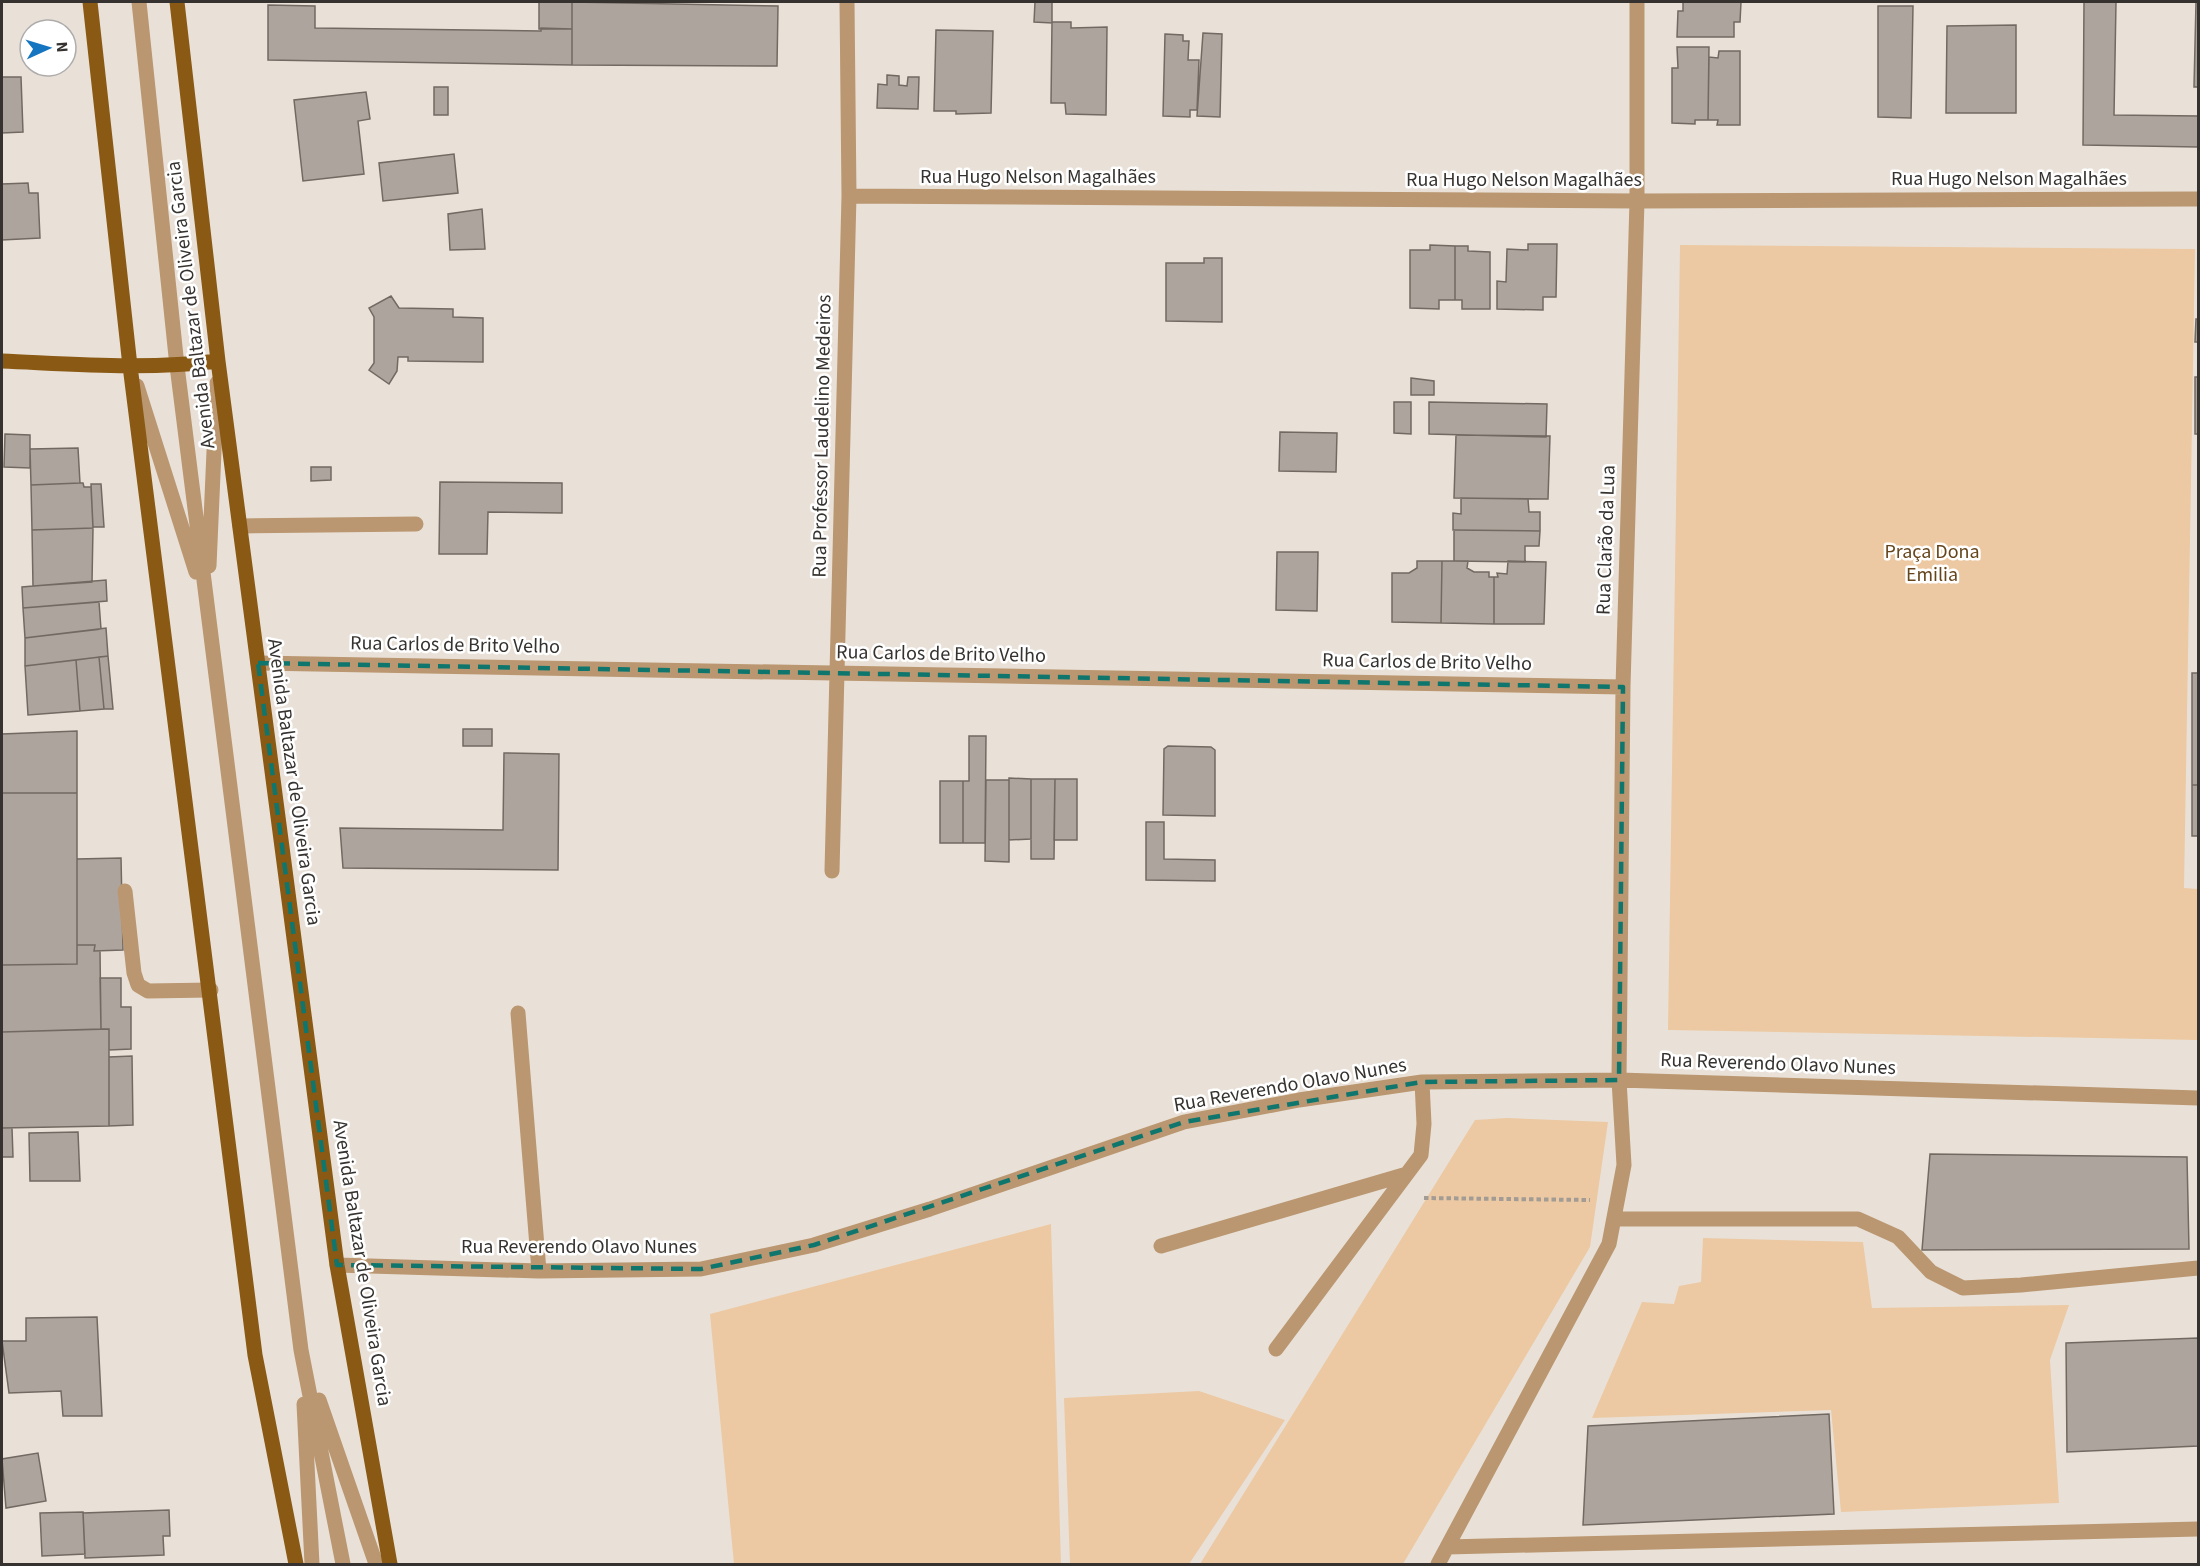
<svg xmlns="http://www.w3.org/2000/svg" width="2200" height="1566" viewBox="0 0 2200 1566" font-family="'Source Sans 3',sans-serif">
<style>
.green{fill:#ecc9a2}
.building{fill:#ada59d;stroke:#726a62;stroke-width:1.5}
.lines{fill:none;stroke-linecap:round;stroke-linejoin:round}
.path{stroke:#a29c95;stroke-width:4;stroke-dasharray:4.5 3;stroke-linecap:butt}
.minor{stroke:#ba9770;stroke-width:15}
.major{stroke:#8a5914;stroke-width:15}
.marked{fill:none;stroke:#0f766e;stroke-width:4.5;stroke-dasharray:12 8;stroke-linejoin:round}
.labels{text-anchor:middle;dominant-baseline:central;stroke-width:5;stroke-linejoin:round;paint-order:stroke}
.street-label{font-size:20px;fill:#35322f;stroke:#fff}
.park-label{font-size:20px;fill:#66451c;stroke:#fff}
</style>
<rect width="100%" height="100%" fill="#e9e1d8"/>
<path class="green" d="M1680,245L2195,249L2184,888L2198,889V1040L1668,1030Z
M1507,1118L1608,1122L1590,1247L1403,1564H1200L1475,1120Z
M1051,1224L1061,1564H734L710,1314Z
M1703,1238L1863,1242L1872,1308L2069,1305L2050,1360L2059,1503L1841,1512L1831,1410L1592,1418L1642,1302L1674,1304L1679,1286L1701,1282Z
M1199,1391L1285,1420L1189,1564H1070L1064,1398Z"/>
<path class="building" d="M539,2H572V29H539Z
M572,2L778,6L777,66L572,65Z
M1035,2H1052V23L1034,22Z
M1683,2H1741L1740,22H1734V37H1677L1678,11H1683Z
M2084,2H2116L2114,115L2198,116V147L2083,145Z
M2196,2H2198V87H2194Z
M268,5L315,6V28L541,31V28L572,29V65L268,60Z
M1878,6H1913L1911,118L1878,117Z
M1052,22H1071V28L1107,27L1106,115L1066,114L1065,103H1051Z
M2016,25V113H1946L1947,26Z
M936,30L993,31L991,113L956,114V111H934Z
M1203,33L1222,34L1220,117L1197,116Z
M1165,34L1183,35V41H1189L1188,60H1199L1197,110H1190V117L1163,116Z
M1677,47H1709L1708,120H1695V124L1672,123V68H1678Z
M1719,51H1740V125H1717L1718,120H1708L1709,57L1718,58Z
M887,75L899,76V85L907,86L908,77H919L918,109L877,108L878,84L887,85Z
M2,77H21L23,132L2,133Z
M434,87H448V115H434Z
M366,92L370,119L358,121L364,174L303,181L294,100Z
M454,154L458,193L383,201L379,163Z
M28,183L29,193H38L40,238L2,240V184Z
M482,209L485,249L450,250L448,214Z
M1528,244H1557L1556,297H1543V310L1497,309V281L1506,282L1507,249L1528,250Z
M1430,245L1455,246V300H1439V309L1410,308V250H1430Z
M1455,246H1468V251L1490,252V309H1462V300H1455Z
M1204,258H1222V322L1166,321V263H1204Z
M391,296L399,308L453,309V317L483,318V362L408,361V357H398L397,371L389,384L369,370L374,363V317L369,308Z
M2196,319H2198V342H2195Z
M2195,377H2198V434H2195Z
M1411,378L1434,381V395H1411Z
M1394,402H1411V434L1394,433Z
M1429,402L1547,404L1546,437L1429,434Z
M1280,432L1337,433L1336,472L1279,471Z
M5,434L30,435V468L4,467Z
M1456,435L1550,436L1548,499L1454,498Z
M78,448L80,483L31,485L30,449Z
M311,467H331V480L311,481Z
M440,482L562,483V513L488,512L487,554H439Z
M80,483H83L84,487H91L93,528L32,530L31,485Z
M91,484H101L104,527H93Z
M1461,498L1528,499L1529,512H1540V531L1453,530V513L1461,514Z
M93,528L92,582L33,586L32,530Z
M1454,530L1540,531L1539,546H1525V562L1454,561Z
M1277,552H1318L1317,611L1276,610Z
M1417,561H1442L1441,623L1392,622V573H1409L1417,568Z
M1442,561H1468L1467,568L1474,572H1489V577H1494V624L1441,623Z
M1508,561L1546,562L1544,624H1494V577H1498L1497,573L1507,574Z
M106,580L107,601L23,608L22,587Z
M99,602L101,629L25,638L23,608Z
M106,628L108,656L25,666V638Z
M108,656L113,709H104L99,657Z
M99,657L104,709L80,711L76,660Z
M76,660L80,711L28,715L25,666Z
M2192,673H2198V785H2192Z
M463,729H492V746H463Z
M77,731V793H2V734Z
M969,736H986L985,843H963V781H969Z
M1168,746L1211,747L1215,750V816L1163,815L1164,749Z
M504,753L559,754L558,870L343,868L340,828L503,830Z
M1009,778L1031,779V839L1009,840Z
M1031,779H1055L1054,859H1031Z
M1055,779H1077V840H1054Z
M986,780H1009V862L985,861Z
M940,781H963V843H940Z
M2192,785H2198V836H2192Z
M2,793H77V964L2,965Z
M1146,822H1164V859L1215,860V881L1146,880Z
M121,858L123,950L94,951L95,945H77V859Z
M77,945H95L94,951H100L101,1029L2,1032V965L77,964Z
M100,978H121V1007H131V1049L109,1050V1029H101Z
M109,1029V1126L2,1128V1032Z
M132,1056L133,1125L109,1126V1057Z
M2,1128H12L13,1157H2Z
M78,1132L80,1181H30L29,1133Z
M1930,1154L2187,1157L2189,1249L1922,1250Z
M97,1317L102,1416H63L61,1391L9,1393L2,1341H26V1318Z
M2198,1338V1446L2067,1452L2066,1343Z
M1829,1414L1834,1514L1583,1525L1588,1426Z
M38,1453L46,1501L6,1508L2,1459Z
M169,1510L170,1536H163L164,1555L85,1558L83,1513Z
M83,1512L85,1554L42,1556L40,1513Z"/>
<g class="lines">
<path class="path" d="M1424,1198L1590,1200"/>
<path class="minor" d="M139,2L177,366L301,1350L343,1564
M849,196L1637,201L2198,199
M137,386L196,572
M240,526L416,524
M209,566L217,383
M258,663L1623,687
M832,871L849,196L847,2
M125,891L134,973L138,985L148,991L211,990
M518,1013L539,1271
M1614,1219H1858L1898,1237L1931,1272L1963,1288L2021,1285L2198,1268
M1161,1246L1407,1174
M337,1265L539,1271L701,1269L814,1245L930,1209L1184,1122L1299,1100L1422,1082L1619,1080L2198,1098
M1276,1349L1421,1155L1424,1124L1422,1082
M319,1400L376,1564
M304,1404L312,1564
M1447,1547L2198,1529
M1438,1564L1609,1244L1624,1165L1619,1080L1623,687L1637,201V2"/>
<path class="major" d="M90,2L130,366L255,1355L296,1564
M177,2L218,361L337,1265L390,1564
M2,361C74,364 146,370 218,361"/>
</g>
<path class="marked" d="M258,663L1623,687L1619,1080L1422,1082L1184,1122L814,1245L701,1269L337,1265Z"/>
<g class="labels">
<g class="street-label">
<text x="1038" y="177">Rua Hugo Nelson Magalhães</text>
<text x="2009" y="179">Rua Hugo Nelson Magalhães</text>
<text x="1524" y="180">Rua Hugo Nelson Magalhães</text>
<text transform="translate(191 305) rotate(-97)">Avenida Baltazar de Oliveira Garcia</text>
<text transform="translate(822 436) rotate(-89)">Rua Professor Laudelino Medeiros</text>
<text transform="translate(1606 540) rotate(-88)">Rua Clarão da Lua</text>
<text transform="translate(455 645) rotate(1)">Rua Carlos de Brito Velho</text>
<text transform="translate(941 654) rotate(1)">Rua Carlos de Brito Velho</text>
<text transform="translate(1427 662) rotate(1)">Rua Carlos de Brito Velho</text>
<text transform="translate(294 782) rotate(82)">Avenida Baltazar de Oliveira Garcia</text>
<text transform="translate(1778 1064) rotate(2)">Rua Reverendo Olavo Nunes</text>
<text transform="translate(1290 1085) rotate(-10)">Rua Reverendo Olavo Nunes</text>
<text x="579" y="1247">Rua Reverendo Olavo Nunes</text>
<text transform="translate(362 1263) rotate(81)">Avenida Baltazar de Oliveira Garcia</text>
</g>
<g class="park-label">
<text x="1932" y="552">Praça Dona<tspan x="1932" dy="23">Emilia</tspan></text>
</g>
</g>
<rect width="2200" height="1566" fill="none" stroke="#35322f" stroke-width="6"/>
<g transform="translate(48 48) rotate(86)"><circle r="28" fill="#ffffff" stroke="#aeadac" stroke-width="1.5"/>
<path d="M0-4.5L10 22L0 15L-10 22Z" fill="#1575c1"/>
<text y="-9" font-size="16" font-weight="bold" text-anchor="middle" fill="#35322f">N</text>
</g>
</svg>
